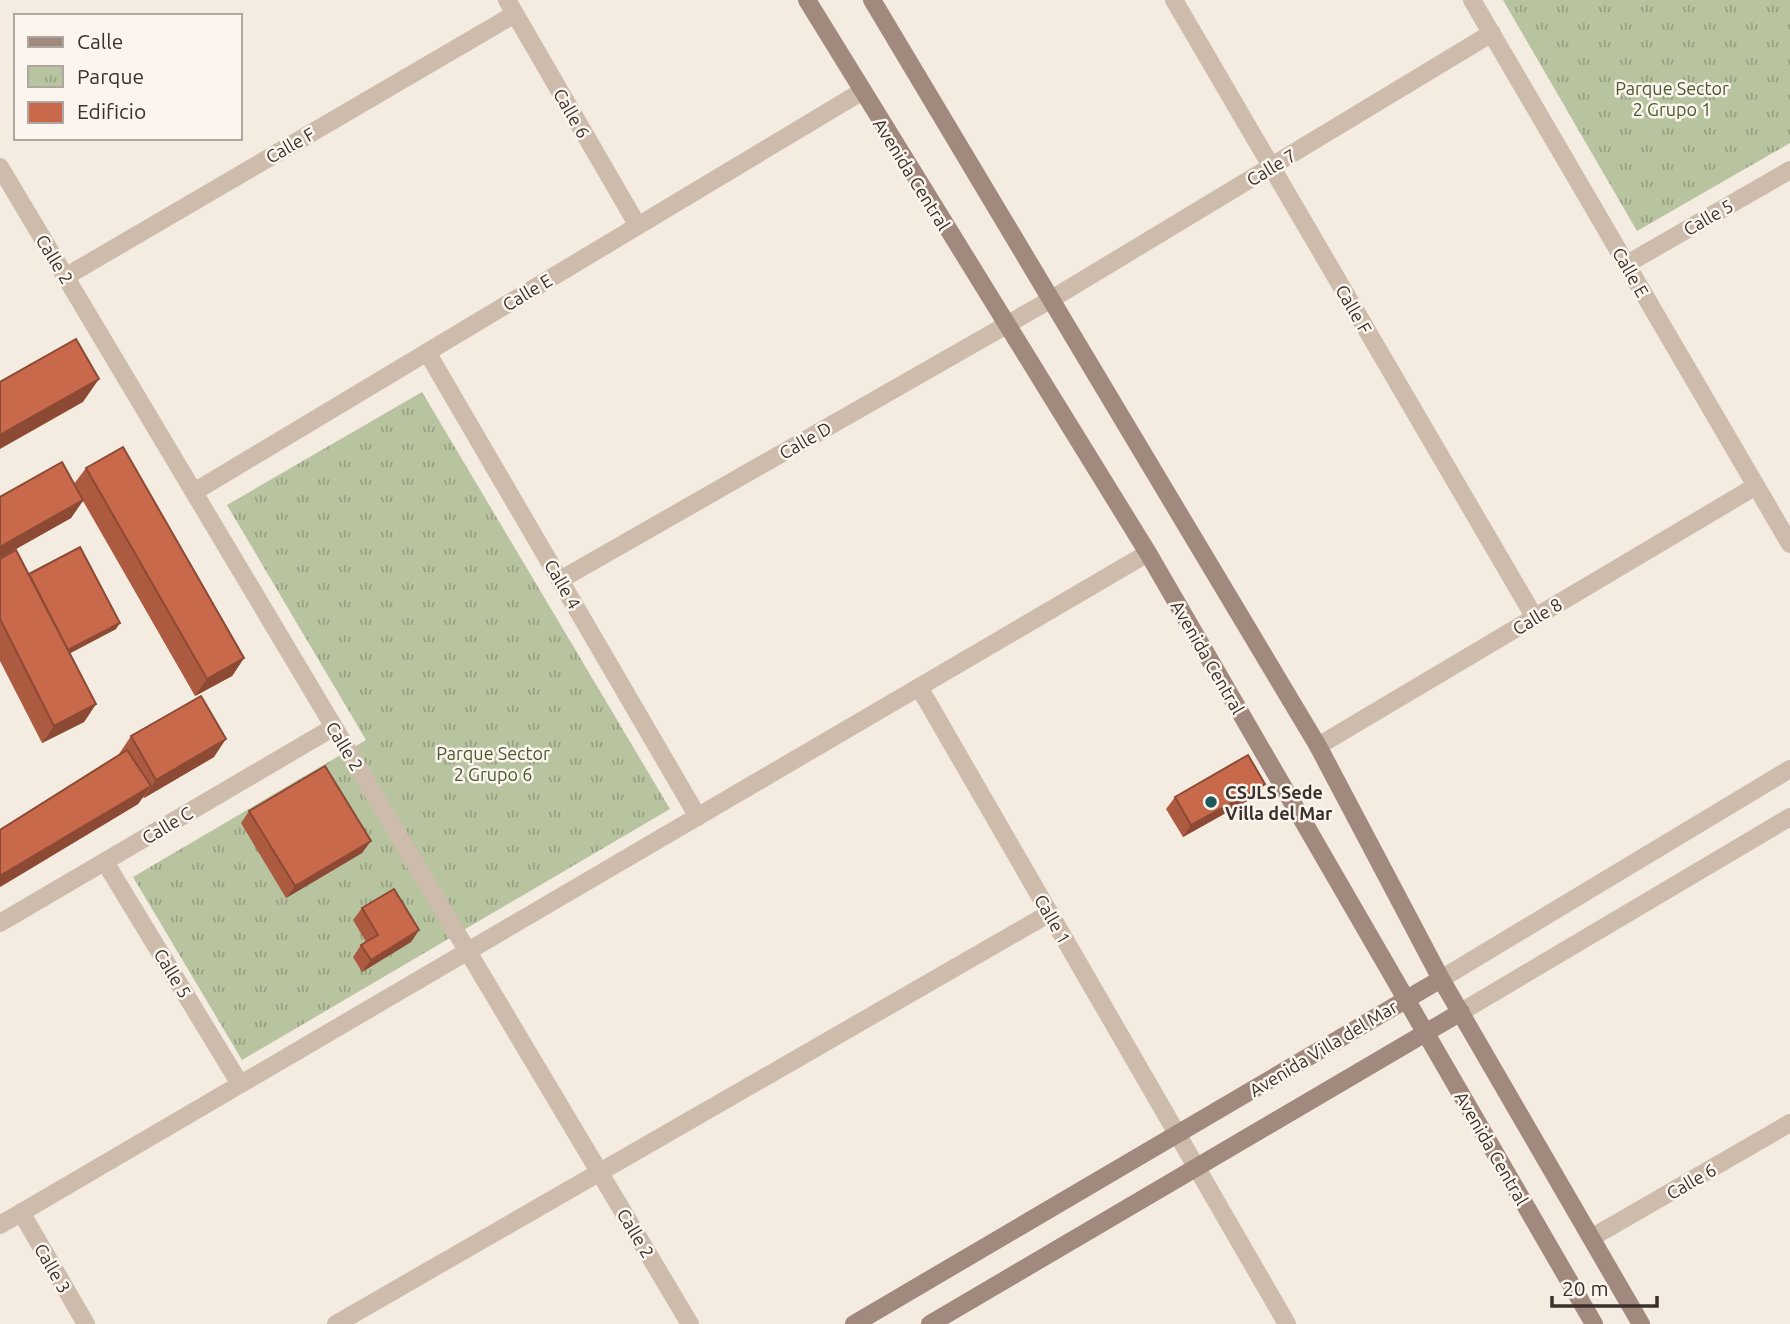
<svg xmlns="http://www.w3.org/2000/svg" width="1790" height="1324" viewBox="0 0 1790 1324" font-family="Ubuntu,sans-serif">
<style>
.park{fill:url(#park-tufts)}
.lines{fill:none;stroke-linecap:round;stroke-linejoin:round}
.street{stroke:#cdbbac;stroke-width:18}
.secondary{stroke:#a18a7d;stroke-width:18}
.wall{fill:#ac5a40}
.shaded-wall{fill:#8c4a34}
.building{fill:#c8694b;stroke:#8c4a34;stroke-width:2}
.poi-dot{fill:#1f5a5e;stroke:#fbf5ee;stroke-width:2.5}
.labels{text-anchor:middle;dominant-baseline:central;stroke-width:5;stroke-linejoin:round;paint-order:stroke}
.park-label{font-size:18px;fill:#4a5a2e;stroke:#fbf5ee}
.street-label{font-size:18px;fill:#3b302b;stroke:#fbf5ee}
.poi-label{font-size:18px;font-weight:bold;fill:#3b302b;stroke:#fbf5ee;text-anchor:start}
</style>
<defs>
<pattern id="park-tufts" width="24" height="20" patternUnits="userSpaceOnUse" patternTransform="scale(1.75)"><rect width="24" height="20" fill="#b8c4a0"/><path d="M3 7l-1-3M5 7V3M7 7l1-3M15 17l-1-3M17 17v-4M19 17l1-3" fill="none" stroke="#97a083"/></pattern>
</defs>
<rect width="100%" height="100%" fill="#f4ebe1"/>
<path class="park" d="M1503,0H1790V143L1637,231Z
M422,392L670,809L242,1060L133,877L366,740L227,505Z"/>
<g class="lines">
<path class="street" d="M507,0L638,226
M1174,0L1535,618
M1472,0L1790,544
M0,167L690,1324
M1627,264L1790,170
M65,277L515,14
M427,352L698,817
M194,492L861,92
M560,580L1050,300L1492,33
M919,687L1287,1324
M1318,746L1756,486
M105,862L240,1084
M0,923L334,727
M1441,979L1790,769
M1461,1012L1790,817
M21,1212L86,1324
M0,1225L1148,553
M1591,1238L1790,1123
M336,1324L1050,913"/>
<path class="secondary" d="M807,0L1148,553L1594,1324
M872,0L1318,746L1441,979L1641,1324
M854,1324L1441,979
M930,1324L1461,1012"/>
</g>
<path class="wall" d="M86,468L244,658L232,676L195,696L83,501L71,518L0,558V497L74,484Z
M0,559L29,574L116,629L70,653L96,704L84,722L42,743L0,661Z
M131,736L214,757L144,798L143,797L138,804L0,887V830L120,755L119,754Z
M1265,784L1256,796L1183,837L1166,809L1175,797Z
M249,811L362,853L286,898L241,823Z
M362,908L419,930L411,942L362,972L353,957L361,945L366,942L353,920Z"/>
<path class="shaded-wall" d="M99,379L83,402L0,449V435Z
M83,500L71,518L0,558V547Z
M120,623L116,629L63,657L67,651Z
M244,658L232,676L195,696L207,679Z
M96,704L84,722L42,743L54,726Z
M226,739L214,757L144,798L156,780Z
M1265,784L1256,796L1183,837L1191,825Z
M151,786L138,804L0,887V876Z
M371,841L362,853L286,898L295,886Z
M419,930L411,942L362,972L371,960Z"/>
<path class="building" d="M76,339L99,379L0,435V382Z
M123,447L244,658L207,679L86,468Z
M62,462L83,500L0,547V497Z
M80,547L120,623L68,650L29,574Z
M16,550L96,704L54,726L0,619V559Z
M201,696L226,739L156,780L131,736Z
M127,750L151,786L0,876V830Z
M1248,755L1265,784L1191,825L1175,797Z
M325,766L371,841L295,886L249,811Z
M394,889L419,930L371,960L361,945L378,935L362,908Z"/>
<circle class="poi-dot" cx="1211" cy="802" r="7"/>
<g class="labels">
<g class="park-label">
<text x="1672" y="88">Parque Sector<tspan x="1672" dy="21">2 Grupo 1</tspan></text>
<text x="493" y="753">Parque Sector<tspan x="493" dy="21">2 Grupo 6</tspan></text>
</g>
<g class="street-label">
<text transform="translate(572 113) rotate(60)">Calle 6</text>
<text transform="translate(290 145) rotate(-30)">Calle F</text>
<text transform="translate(1271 167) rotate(-31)">Calle 7</text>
<text transform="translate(912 174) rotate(58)">Avenida Central</text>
<text transform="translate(1708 217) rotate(-30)">Calle 5</text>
<text transform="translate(55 259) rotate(59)">Calle 2</text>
<text transform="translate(1631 272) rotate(60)">Calle E</text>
<text transform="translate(527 292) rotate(-31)">Calle E</text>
<text transform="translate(1354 309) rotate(60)">Calle F</text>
<text transform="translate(805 440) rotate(-30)">Calle D</text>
<text transform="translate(563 584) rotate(60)">Calle 4</text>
<text transform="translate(1537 616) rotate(-31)">Calle 8</text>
<text transform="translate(1208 657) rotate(60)">Avenida Central</text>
<text transform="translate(345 746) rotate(59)">Calle 2</text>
<text transform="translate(167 825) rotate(-31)">Calle C</text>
<text transform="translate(1053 919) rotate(60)">Calle 1</text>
<text transform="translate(173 973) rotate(59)">Calle 5</text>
<text transform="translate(1323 1048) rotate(-31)">Avenida Villa del Mar</text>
<text transform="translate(1492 1148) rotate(60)">Avenida Central</text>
<text transform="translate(1691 1181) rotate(-30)">Calle 6</text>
<text transform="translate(636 1233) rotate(59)">Calle 2</text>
<text transform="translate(53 1268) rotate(60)">Calle 3</text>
</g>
<g class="poi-label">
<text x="1225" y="792">CSJLS Sede<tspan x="1225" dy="21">Villa del Mar</tspan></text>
</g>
</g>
<rect x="14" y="14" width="228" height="126" fill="#fbf5ee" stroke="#aea6a0" stroke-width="2"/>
<rect x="28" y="37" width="35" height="10" fill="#a18a7d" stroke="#aea6a0" stroke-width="2"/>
<text x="77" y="49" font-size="21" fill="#3b302b">Calle</text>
<rect x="28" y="66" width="35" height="21" fill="url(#park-tufts)" stroke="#aea6a0" stroke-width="2"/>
<text x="77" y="84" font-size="21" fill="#3b302b">Parque</text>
<rect x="28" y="102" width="35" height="21" fill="#c8694b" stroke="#aea6a0" stroke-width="2"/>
<text x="77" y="119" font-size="21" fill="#3b302b">Edificio</text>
<path d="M1552 1296v10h105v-10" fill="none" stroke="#3b302b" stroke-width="3.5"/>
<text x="1562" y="1296" font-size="21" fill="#3b302b" stroke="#fbf5ee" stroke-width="5" paint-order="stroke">20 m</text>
</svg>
